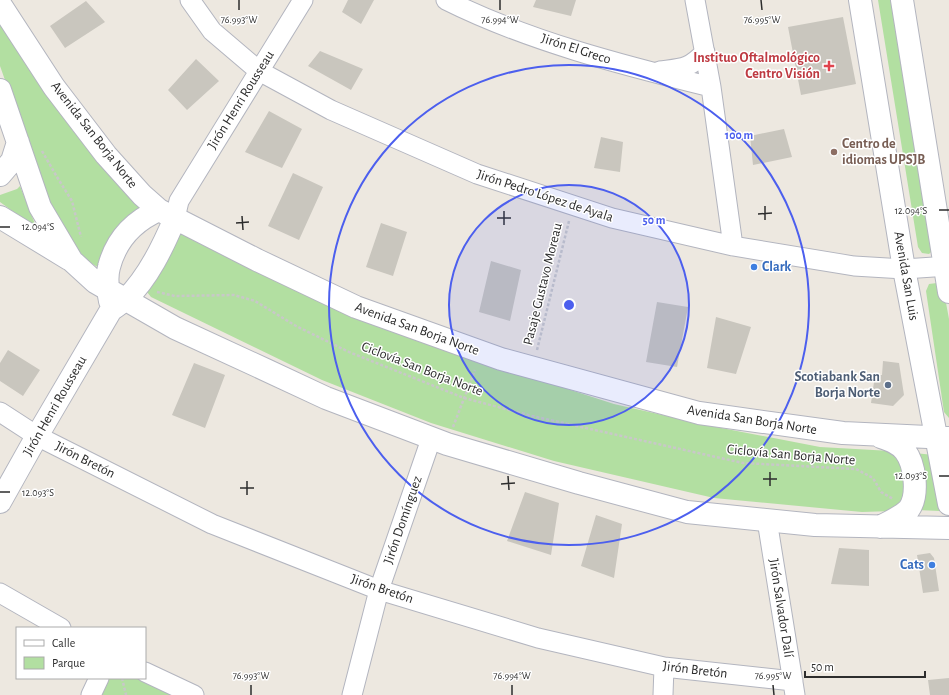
<svg xmlns="http://www.w3.org/2000/svg" width="949" height="695" viewBox="0 0 949 695" font-family="'Alegreya Sans',sans-serif">
<style>
.green{fill:#b2dfa1}
.building{fill:#c9c6be}
.lines{fill:none;stroke-linecap:round;stroke-linejoin:round}
.street-casing{stroke:#b3b5bf;stroke-width:21}
.secondary-casing{stroke:#b3b5bf;stroke-width:24}
.path{stroke:#c8c8c8;stroke-width:2.5;stroke-dasharray:3 2;stroke-linecap:butt}
.street{stroke:#fff;stroke-width:19}
.secondary{stroke:#fff;stroke-width:22}
.ticks{fill:none;stroke:#2d2d2d;stroke-width:1.5}
.ring{fill:none;stroke:#4c5fee;stroke-width:2}
.health-dot{fill:#e0444e;stroke:#fff;stroke-width:1.5}
.education-dot{fill:#8d6e63;stroke:#fff;stroke-width:1.5}
.shop-dot{fill:#3f7fe0;stroke:#fff;stroke-width:1.5}
.service-dot{fill:#5c6f8a;stroke:#fff;stroke-width:1.5}
.labels{text-anchor:middle;dominant-baseline:central;stroke-width:3;stroke-linejoin:round;paint-order:stroke}
.street-label{font-size:14px;fill:#2d2d2d;stroke:#fff}
.health-label{font-size:14px;font-weight:bold;fill:#be3a42;stroke:#fff;text-anchor:end}
.education-label{font-size:14px;font-weight:bold;fill:#785e54;stroke:#fff;text-anchor:start}
.shop-label{font-size:14px;font-weight:bold;fill:#366cbe;stroke:#fff;text-anchor:start}
.service-label{font-size:14px;font-weight:bold;fill:#4e5e75;stroke:#fff;text-anchor:end}
.ticks-label{font-size:10px;text-anchor:middle;fill:#2d2d2d;stroke:#fff;stroke-width:3;stroke-linejoin:round;paint-order:stroke}
.centre{fill:#4c5fee;stroke:#fff;stroke-width:2}
.ring-label{font-size:12px;text-anchor:middle;font-weight:bold;fill:#4c5fee;stroke:#fff;stroke-width:3;stroke-linejoin:round;paint-order:stroke}
</style>
<rect width="100%" height="100%" fill="#ede8e0"/>
<path class="green" d="M878,0H896L935,248L929,254L922,253L918,247Z
M0,22L73,131L147,210L109,274L86,260L58,224L36,167L0,66Z
M20,186L37,229L0,202V195L17,189Z
M179,228L472,358L614,404L711,426L820,447L891,451L906,469V497L893,511L862,512L714,498L554,461L431,423L322,380L151,297L143,287Z
M937,283L944,292L949,319V418L944,412L926,291L929,284Z
M914,453L934,455L940,511L917,510Z
M99,678H145L194,695H91Z"/>
<path class="building" d="M348,0H374L361,24L342,12Z
M536,0H576L571,16L533,7Z
M86,1L105,22L65,48L50,26Z
M843,17L856,84L801,95L788,27Z
M320,51L363,69L351,90L308,66Z
M196,59L219,81L187,110L168,90Z
M269,111L302,129L282,168L245,152Z
M784,129L792,157L753,165L750,136Z
M601,137L623,142L620,172L594,168Z
M293,173L323,187L299,240L268,226Z
M381,223L407,232L393,276L366,267Z
M491,261L521,270L510,321L479,312Z
M657,302L688,307L677,367L646,362Z
M716,317L751,327L736,374L707,368Z
M8,350L40,370L23,396L0,381V363Z
M883,361L899,363L904,395L893,406L871,403L875,375H882Z
M194,363L225,375L205,428L172,415Z
M525,492L559,503L551,555L507,541Z
M596,515L622,524L614,578L581,566Z
M839,548L869,550V586L831,584Z
M930,553L934,558L939,591L923,593L917,555Z
M949,678V695H930L928,680Z"/>
<g class="lines">
<defs>
<path id="street" d="M190,0L212,31L259,71L331,110L477,174L612,218L733,246L854,266L904,269L949,266
M446,0C528,41 622,65 711,87
M695,0L711,87L733,246
M660,71C683,68 689,69 705,52
M175,218L179,201L303,0
M0,412L37,436L212,524L379,590L538,638L664,667L793,681
M767,520L795,695
M0,593L61,628
M145,672L194,695
M91,695L99,678
M352,695L379,590L431,439
M663,695L664,667"/>
<path id="secondary" d="M860,0L904,269L949,504
M902,0L949,292
M0,4L54,87L106,155L142,195L159,210L257,260L356,307L501,359L699,413L843,433L949,438
M0,90L40,207L72,261L95,282L175,328L266,370L326,398L447,444L579,483L687,512L815,525L949,528
M0,175L12,161L18,142
M0,217L69,259
M110,301C108,291 106,277 109,267C116,240 134,221 159,210
M0,502L37,436L111,310C116,307 121,303 126,299C148,278 163,247 175,218
M880,527C887,523 903,516 909,509C919,495 915,464 905,451C899,443 890,440 881,437"/>
</defs>
<use href="#street" class="street-casing"/>
<use href="#secondary" class="secondary-casing"/>
<path class="path" d="M42,151L57,177L72,201L81,237
M157,292L175,296L234,295L255,301L296,326L349,352L464,398L532,416L743,463L856,469L873,478L881,492L893,499
M537,350L569,221
M453,427L475,370
M122,678L126,695"/>
<use href="#street" class="street"/>
<use href="#secondary" class="secondary"/>
</g>
<path class="ticks" d="M239,0V10M500,0V10M761,0L762,10M765,206V220M939,210H949M504,211V225M758,214L772,213M242,216L243,230M497,218H511M236,223L249,222M0,227H10M770,472V486M508,476L509,490M939,476H949M763,479H777M247,481V495M501,484L515,483M240,488H254M0,492H10M251,685V695M512,685V695M773,685L774,695"/>
<circle cx="569" cy="305" r="120" fill="#4c5fee" fill-opacity=".12"/>
<g class="ring">
<circle cx="569" cy="305" r="120"/>
<circle cx="569" cy="305" r="240"/>
</g>
<path class="health-dot" d="M827 60h4v4h4v4h-4v4h-4v-4h-4v-4h4z"/>
<circle class="education-dot" cx="834" cy="152" r="4"/>
<g class="shop-dot">
<circle cx="754" cy="267" r="4"/>
<circle cx="932" cy="565" r="4"/>
</g>
<circle class="service-dot" cx="888" cy="385" r="4"/>
<g class="labels">
<g class="street-label">
<text transform="translate(576 49) rotate(18)">Jirón El Greco</text>
<text transform="translate(241 100) rotate(-58)">Jirón Henri Rousseau</text>
<text transform="translate(94 135) rotate(52)">Avenida San Borja Norte</text>
<text transform="translate(545 196) rotate(18)">Jirón Pedro López de Ayala</text>
<text transform="translate(906 276) rotate(80)">Avenida San Luis</text>
<text transform="translate(543 284) rotate(-76)">Pasaje Gustavo Moreau</text>
<text transform="translate(417 329) rotate(20)">Avenida San Borja Norte</text>
<text transform="translate(422 369) rotate(21)">Ciclovía San Borja Norte</text>
<text transform="translate(55 406) rotate(-60)">Jirón Henri Rousseau</text>
<text transform="translate(752 420) rotate(9)">Avenida San Borja Norte</text>
<text transform="translate(791 455) rotate(5)">Ciclovía San Borja Norte</text>
<text transform="translate(85 460) rotate(27)">Jirón Bretón</text>
<text transform="translate(403 520) rotate(-71)">Jirón Domínguez</text>
<text transform="translate(382 589) rotate(19)">Jirón Bretón</text>
<text transform="translate(781 608) rotate(81)">Jirón Salvador Dalí</text>
<text transform="translate(695 670) rotate(7)">Jirón Bretón</text>
</g>
<g class="health-label">
<text x="820" y="58">Instituo Oftalmológico<tspan x="820" dy="16">Centro Visión</tspan></text>
</g>
<g class="education-label">
<text x="842" y="144">Centro de<tspan x="842" dy="16">idiomas UPSJB</tspan></text>
</g>
<g class="shop-label">
<text x="762" y="267">Clark</text>
<text x="924" y="565" text-anchor="end">Cats</text>
</g>
<g class="service-label">
<text x="880" y="377">Scotiabank San<tspan x="880" dy="16">Borja Norte</tspan></text>
</g>
</g>
<g class="ticks-label">
<text x="239" y="23">76.993°W</text>
<text x="500" y="23">76.994°W</text>
<text x="762" y="23">76.995°W</text>
<text x="911" y="214">12.094°S</text>
<text x="38" y="230">12.094°S</text>
<text x="911" y="479">12.093°S</text>
<text x="38" y="496">12.093°S</text>
<text x="251" y="679">76.993°W</text>
<text x="512" y="679">76.994°W</text>
<text x="773" y="679">76.995°W</text>
</g>
<circle cx="569" cy="305" r="6" class="centre"/>
<g class="ring-label">
<text x="739" y="139">100 m</text>
<text x="654" y="224">50 m</text>
</g>
<rect x="16" y="627" width="130" height="52" fill="#ffffff" stroke="#ababab"/>
<rect x="24" y="640" width="20" height="6" fill="#ffffff" stroke="#ababab"/>
<text x="52" y="647" font-size="12" fill="#2d2d2d">Calle</text>
<rect x="24" y="657" width="20" height="12" fill="#b2dfa1" stroke="#ababab"/>
<text x="52" y="667" font-size="12" fill="#2d2d2d">Parque</text>
<path d="M805 671v6h120v-6" fill="none" stroke="#2d2d2d" stroke-width="2"/>
<text x="811" y="671" font-size="12" fill="#2d2d2d" stroke="#ffffff" stroke-width="3" paint-order="stroke">50 m</text>
</svg>
